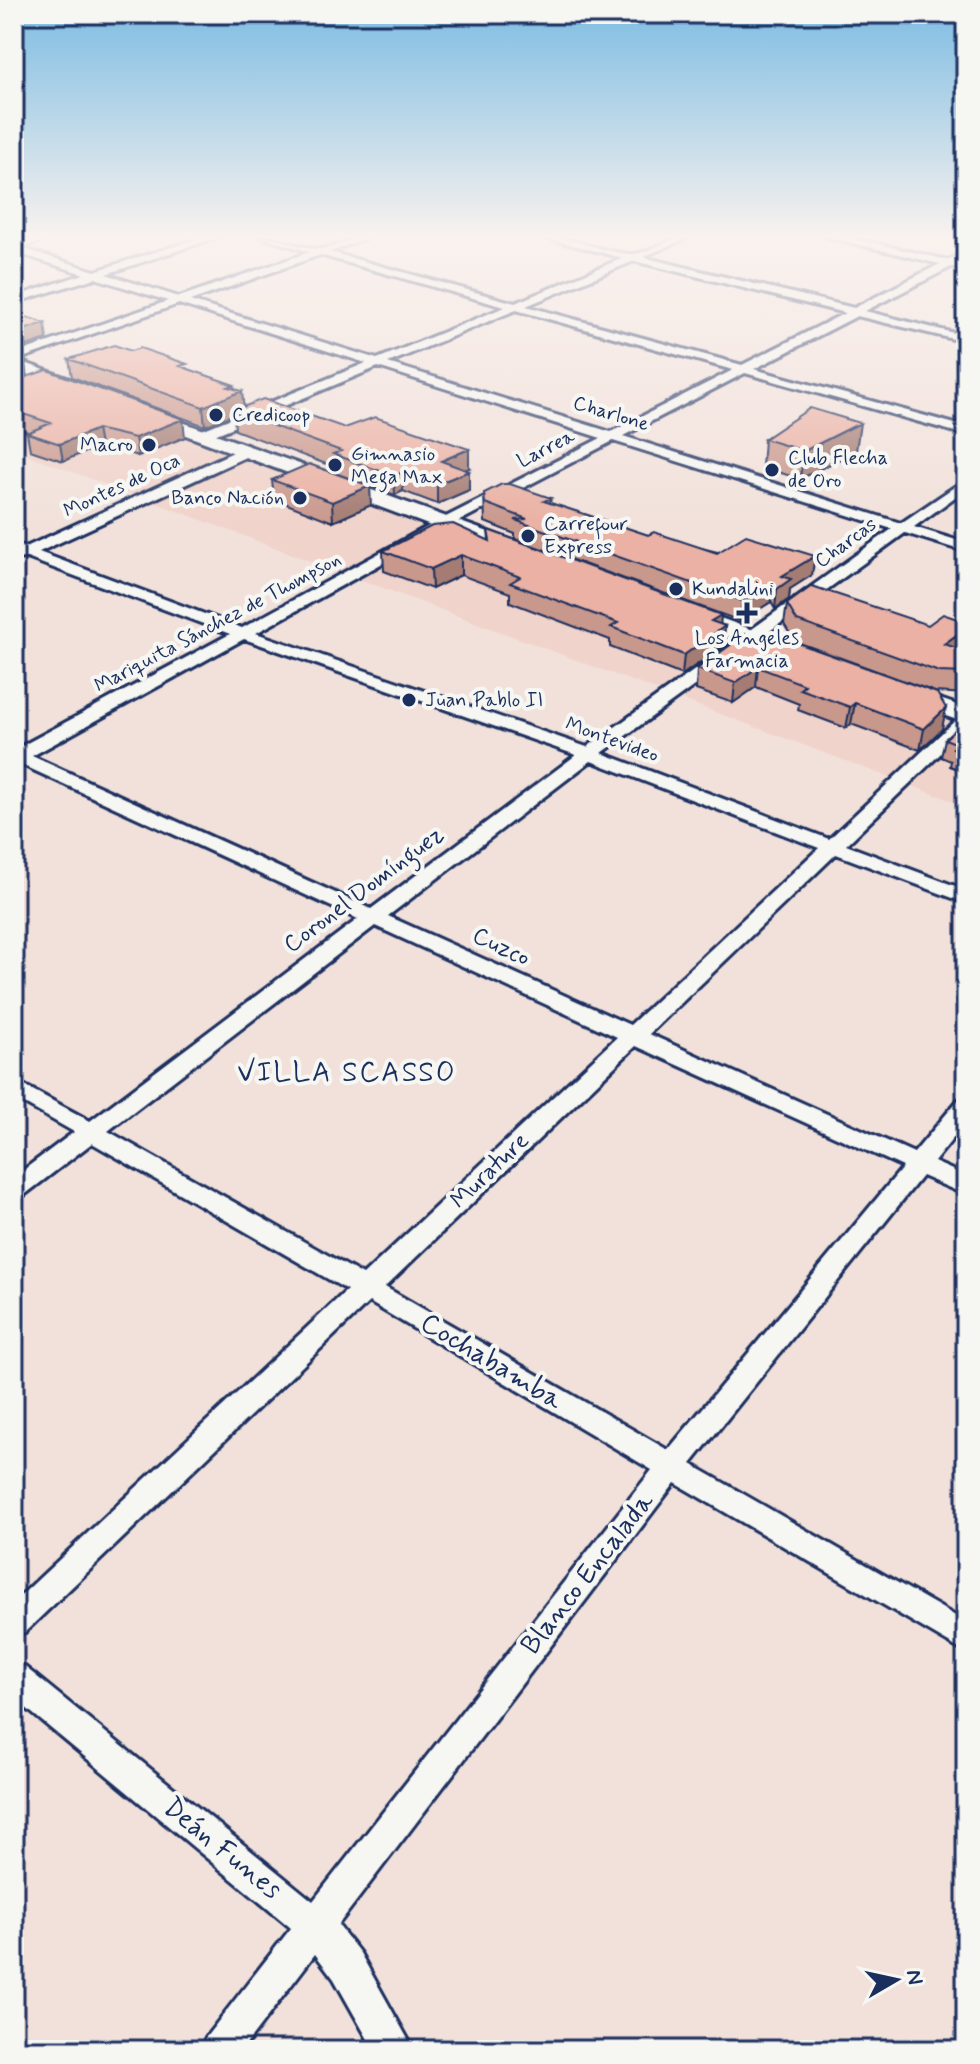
<svg xmlns="http://www.w3.org/2000/svg" width="980" height="2064" viewBox="0 0 980 2064" font-family="Mynerve,sans-serif">
<style>
.built{fill:#f0d3ca}
.lines{fill:none;stroke-linecap:round;stroke-linejoin:round}
.street-casing{stroke:#1b2f5e;stroke-width:6}
.secondary-casing{stroke:#1b2f5e;stroke-width:6}
.street{fill:#f6f6f2;fill-rule:evenodd}
.secondary{fill:#f6f6f2;fill-rule:evenodd}
.wall{fill:#c9988d;stroke:#1b2f5e;stroke-width:2}
.shaded-wall{fill:#a47c73;stroke:#1b2f5e;stroke-width:2}
.building{fill:#eab1a4;stroke:#1b2f5e;stroke-width:2}
.poi-dot{fill:#1b2f5e;stroke:#f6f6f2;stroke-width:3}
.labels{text-anchor:middle;dominant-baseline:central;stroke-width:8;stroke-linejoin:round;paint-order:stroke}
.far-street-label{font-size:20px;fill:#1b2f5e;stroke:#f6f6f2}
.far-poi-label{font-size:20px;fill:#1b2f5e;stroke:#f6f6f2;text-anchor:start}
.street-label{font-size:24px;fill:#1b2f5e;stroke:#f6f6f2}
.quarter-label{font-size:28px;letter-spacing:2px;fill:#1b2f5e;stroke:#f6f6f2}
.near-street-label{font-size:28px;fill:#1b2f5e;stroke:#f6f6f2}
</style>
<rect width="100%" height="100%" fill="#f2e1db"/>
<filter id="ink" filterUnits="userSpaceOnUse"><feTurbulence type="fractalNoise" baseFrequency=".0125" numOctaves="2"/><feDisplacementMap in="SourceGraphic" scale="16" xChannelSelector="R" yChannelSelector="G"/><feConvolveMatrix kernelMatrix="1 2 1 2 8 2 1 2 1" color-interpolation-filters="sRGB"/></filter>
<g filter="url(#ink)">
<path class="built" d="M14,371L966,728V806L14,450Z"/>
<g class="lines">
<defs>
<path id="street" d="M36,237H53L21,248L95,271L203,237H219L106,274L179,297L310,252L260,237C281,237 298,248 318,249C334,249 351,237 369,237L330,252L515,303L623,258L542,237C573,237 599,251 629,254C646,256 668,237 689,237L643,257L854,308L940,264L827,237H847L948,260L966,252V259L959,263L960,267H951L865,311L966,336V342L857,316L754,369L966,427V435L745,373L623,436L901,523L966,479V489L914,527L966,543V552L905,533L602,753L829,839L960,716L966,715V729L846,845L966,890V903L836,854L649,1034L914,1153L958,1100L966,1098V1122L934,1162L966,1176V1195L922,1176L691,1464L966,1622V1653L675,1483L338,1925L360,1953L414,2050H374L334,1979L315,1954L242,2050H200L206,2037L291,1928L14,1698V1663L25,1667L313,1901L652,1470L369,1302L25,1632L14,1636V1602L347,1290L92,1143L23,1196L14,1199V1177L74,1132L14,1098V1080L90,1121L358,919L18,763L14,764V750L230,634L27,558L14,559V544L26,547L242,448H252V454L39,552L242,628L438,521L601,438L378,367L207,438H197V432L366,363L179,304L14,361V354L168,301L95,278L14,303V297L84,274L14,252V244ZM320,255L505,307L377,359L190,301ZM634,261L845,313L742,365L526,306ZM516,310L733,370L611,432L388,363ZM613,441L892,529L587,747L256,633L448,527ZM244,639L576,755L371,909L32,756ZM591,761L819,848L630,1025L388,916ZM375,926L617,1037L363,1275L108,1131ZM636,1046L903,1167L668,1450L385,1287Z"/>
<path id="secondary" d="M14,359L84,384L87,388L84,392H72L14,370Z
M143,408L536,549L539,554L536,559H520L137,417L134,413Z
M684,605L795,645L799,650L795,655H779L676,617L673,612L676,607Z
M905,687L966,708V723L896,699L893,694L896,689Z"/>
</defs>
<use href="#street" class="street-casing"/>
<use href="#secondary" class="secondary-casing"/>
<use href="#street" class="street"/>
<use href="#secondary" class="secondary"/>
</g>
<path class="wall" d="M69,359L187,369L234,385L235,389L243,407L345,428L469,468L465,469L469,471V490L437,504L403,491L395,495L335,473L334,467L235,430L234,414L205,426L72,377Z
M14,360L25,364L27,377L185,437L138,456L100,446L63,461L30,450L27,433L28,432L14,427Z
M764,439L856,451L800,479L762,467Z
M272,480L371,505L333,522L274,499Z
M484,493L551,498L550,503L648,535L812,575L790,589L789,599L775,609L771,602L740,621L515,539V534L485,522Z
M488,530L725,626L723,646L682,675L610,647V640L510,602V593L461,575L432,589L384,571L383,551L489,540Z
M787,604L966,651V694L935,692L794,641L784,624Z
M746,634L942,729L920,750L851,724L846,728L798,710L799,704L756,687L733,703L696,690L697,669Z
M966,737V772L950,766L951,761L941,757L945,739H964Z"/>
<path class="shaded-wall" d="M45,323L47,339L14,350V333Z
M25,364L27,380L14,386V368Z
M234,385L235,394L242,391L244,410L233,411L234,414L205,426L203,407L228,387Z
M183,419L185,437L138,456L135,438Z
M860,423L856,451L800,479L804,451Z
M97,429L100,446L63,461L60,444Z
M469,449V468L441,480V461Z
M469,471V490L437,504V484Z
M403,472V491L395,495L394,476Z
M370,486L371,505L333,522L332,502Z
M461,555V575L432,589L431,569Z
M815,556L812,575L790,589L789,599L775,609L777,589L782,576Z
M773,582L771,602L740,621L742,601Z
M721,615L720,629L725,626L723,646L682,675L684,655L711,621Z
M966,628V645L940,665L944,644Z
M758,667L756,687L733,703L735,683Z
M855,703L851,724L846,728L850,707Z
M946,708L942,729L920,750L924,729Z"/>
<path class="building" d="M14,313L45,323L14,333Z
M114,345L131,351L140,348L187,364L180,366L234,385L228,387L242,391L203,407L69,359Z
M14,360L25,364L14,368Z
M47,370L183,419L135,438L97,429L60,444L27,433L51,423L14,411V381Z
M263,399L345,428L375,417L469,449L441,461L469,471L437,484L403,472L394,476L333,454L341,451L233,411Z
M810,408L860,423L804,451L764,439Z
M309,464L370,486L332,502L272,480Z
M502,484H510L551,498L544,501L603,520L648,535L654,532L717,553L746,535L815,556L782,576L791,579L777,589L773,582L742,601L515,520L527,519L485,503L484,493Z
M453,524L490,541L488,530L721,615L711,621L725,626L684,655L611,627L618,623L510,583L520,577L461,555L431,569L383,551L432,526Z
M812,586L928,625L943,614L966,622V628L944,644L966,651V673L939,672L797,621L787,604Z
M746,634L766,640L775,635L937,693L946,708L924,729L855,703L850,707L800,689L805,685L758,667L735,683L697,669Z
M957,728L964,739L966,737V752L953,748L958,744L945,739Z"/>
</g>
<linearGradient id="sky" x2="0" y2="1"><stop stop-color="#7cbce2"/><stop offset="0.45" stop-color="#f9f2ef"/><stop offset="1" stop-color="#f9f2ef" stop-opacity="0"/></linearGradient>
<rect width="980" height="526" fill="url(#sky)"/>
<g class="poi-dot">
<circle cx="216" cy="415" r="8"/>
<circle cx="149" cy="445" r="8"/>
<circle cx="335" cy="465" r="8"/>
<circle cx="772" cy="470" r="8"/>
<circle cx="300" cy="498" r="8"/>
<circle cx="528" cy="536" r="8"/>
<circle cx="676" cy="589" r="8"/>
<path d="M743 601h8v8h8v8h-8v8h-8v-8h-8v-8h8z"/>
<circle cx="409" cy="700" r="8"/>
</g>
<g class="labels">
<g class="far-street-label">
<text transform="translate(611 414) rotate(17)">Charlone</text>
<text transform="translate(546 449) rotate(-27)">Larrea</text>
<text transform="translate(122 486) rotate(-25)">Montes de Oca</text>
<text transform="translate(846 543) rotate(-36)">Charcas</text>
<text transform="translate(218 623) rotate(-28)">Mariquita Sánchez de Thompson</text>
<text transform="translate(612 740) rotate(20)">Montevideo</text>
</g>
<g class="far-poi-label">
<text x="232" y="415">Credicoop</text>
<text x="133" y="445" text-anchor="end">Macro</text>
<text x="351" y="454">Gimnasio<tspan x="351" dy="23">Mega Max</tspan></text>
<text x="788" y="458">Club Flecha<tspan x="788" dy="23">de Oro</tspan></text>
<text x="284" y="498" text-anchor="end">Banco Nación</text>
<text x="544" y="524">Carrefour<tspan x="544" dy="23">Express</tspan></text>
<text x="692" y="589">Kundalini</text>
<text x="747" y="638" text-anchor="middle">Los Angeles<tspan x="747" dy="23">Farmacia</tspan></text>
<text x="425" y="700">Juan Pablo II</text>
</g>
<g class="street-label">
<text transform="translate(364 890) rotate(-37)">Coronel Domínguez</text>
<text transform="translate(501 947) rotate(25)">Cuzco</text>
<text transform="translate(490 1171) rotate(-44)">Murature</text>
</g>
<g class="quarter-label">
<text x="347" y="1073">VILLA SCASSO</text>
</g>
<g class="near-street-label">
<text transform="translate(491 1362) rotate(31)">Cochabamba</text>
<text transform="translate(588 1574) rotate(-52)">Blanco Encalada</text>
<text transform="translate(222 1849) rotate(39)">Deán Funes</text>
</g>
</g>
<rect width="980" height="2064" fill="none" stroke="#f6f6f2" stroke-width="48"/>
<rect x="24" y="24" width="932" height="2016" fill="none" stroke="#1b2f5e" stroke-width="3" filter="url(#ink)"/>
<g transform="translate(896 1980) rotate(81)" stroke="#f6f6f2" stroke-width="6" paint-order="stroke">
<path d="M0-6L14 30L0 20L-14 30Z" fill="#1b2f5e"/>
<text y="-12" font-size="22" font-weight="bold" text-anchor="middle" fill="#1b2f5e">N</text>
</g>
</svg>
